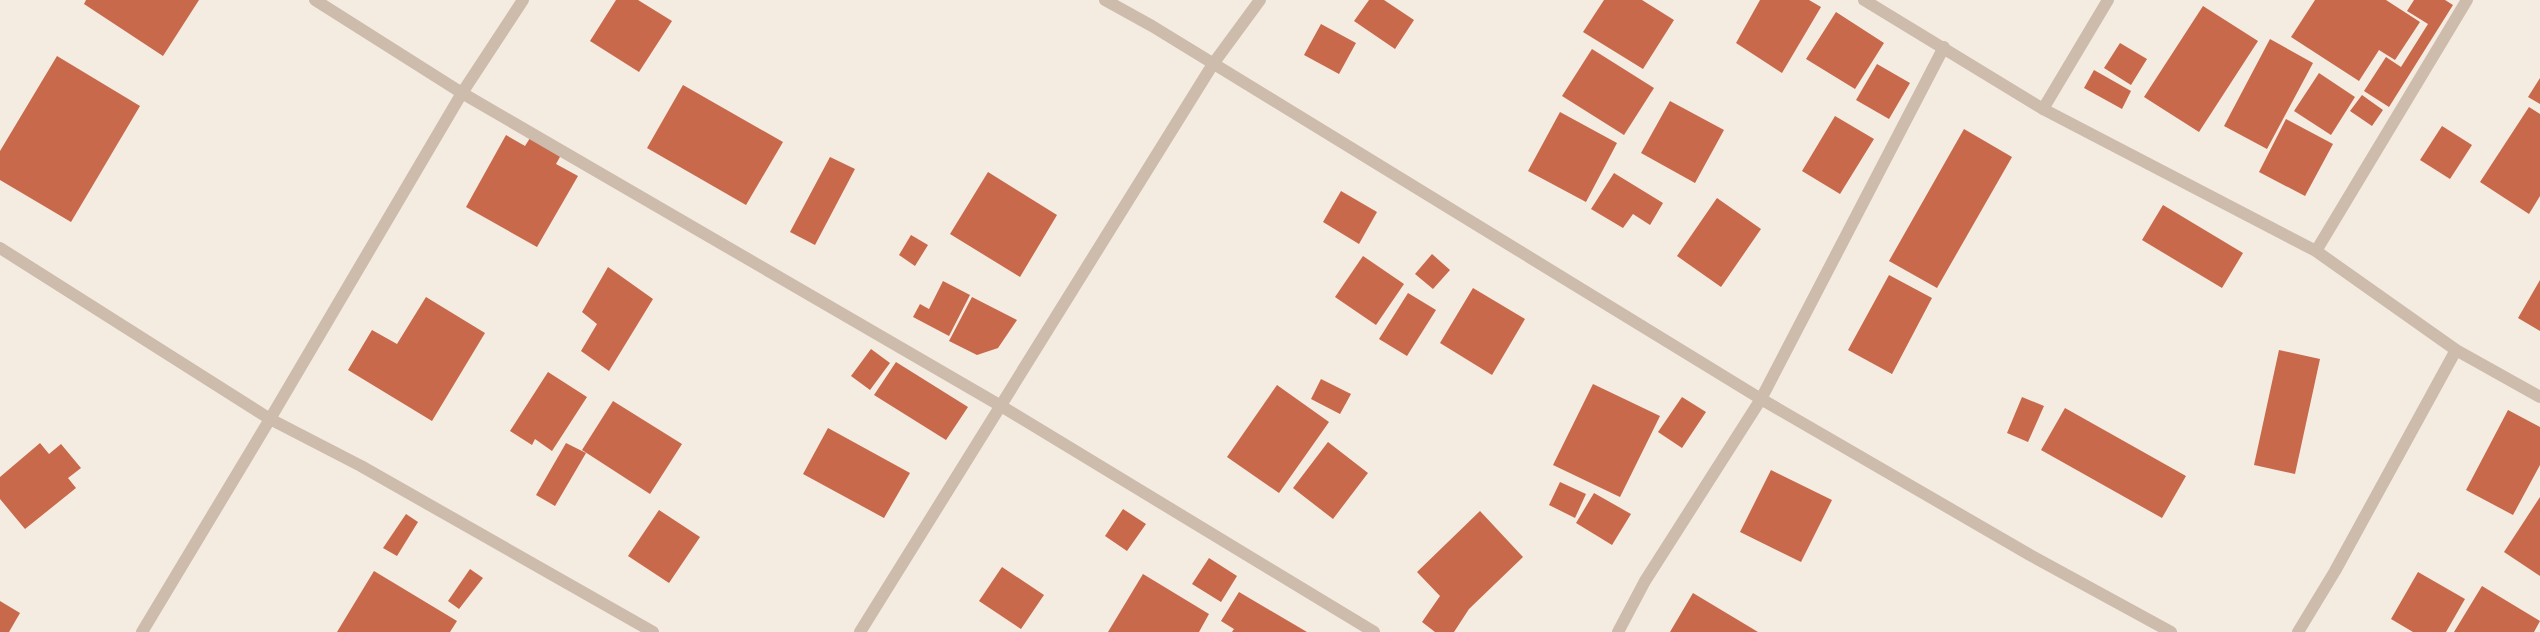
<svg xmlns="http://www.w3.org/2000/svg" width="2540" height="632" viewBox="0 0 2540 632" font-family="Barlow,sans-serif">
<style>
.building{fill:#c8694b}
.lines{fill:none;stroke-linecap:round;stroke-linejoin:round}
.minor{stroke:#cdbbac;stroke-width:12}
</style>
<rect width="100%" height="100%" fill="#f4ebe1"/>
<path class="building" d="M86,0H199L163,56L84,4Z
M616,0H638L672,21L639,72L590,41Z
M1369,0H1384L1414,20L1395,49L1354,21Z
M1604,0H1642L1674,20L1643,69L1583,32Z
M1760,0H1809L1821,7L1782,73L1736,43Z
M2315,0H2386L2420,22L2395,60L2379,50L2359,81L2291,37Z
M2414,0H2445L2453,5L2389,107L2364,91L2386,57L2401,67L2428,24L2407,11Z
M2203,6L2258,41L2199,132L2144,97Z
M1836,12L1884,43L1855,89L1806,59Z
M1321,24L1356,43L1339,74L1304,55Z
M2270,39L2313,63L2267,149L2224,126Z
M2120,43L2147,59L2131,85L2104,68Z
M1592,49L1654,88L1624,135L1562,96Z
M57,56L140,106L71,222L0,180V151Z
M1877,64L1910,83L1889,119L1856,100Z
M2094,70L2131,91L2122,109L2084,88Z
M2319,73L2355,97L2331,135L2294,111Z
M2540,78V104L2528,97Z
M683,85L783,142L746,205L647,148Z
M2362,95L2383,110L2372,126L2350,111Z
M1670,101L1724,130L1695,183L1641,153Z
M2529,107L2540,114V196L2529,214L2480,182Z
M1560,112L1617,143L1586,202L1528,171Z
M1835,116L1874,139L1840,194L1802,171Z
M2286,119L2333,144L2305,196L2259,172Z
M2442,126L2472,145L2450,179L2420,160Z
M1964,129L2012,157L1937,288L1889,261Z
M506,135L525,146L530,138L561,155L556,164L578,176L537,247L466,207Z
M830,157L855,169L815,245L790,232Z
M988,172L1057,215L1020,277L950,234Z
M1614,173L1663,203L1650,225L1633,214L1623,228L1591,209Z
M1341,191L1377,212L1359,244L1323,222Z
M1717,198L1761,229L1721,287L1677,256Z
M2163,205L2243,253L2222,288L2142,240Z
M911,235L928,245L915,266L899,255Z
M1432,254L1450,270L1433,289L1415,274Z
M1363,256L1404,284L1376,325L1335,297Z
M608,267L653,299L609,371L581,351L597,324L582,312Z
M1889,275L1932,298L1892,374L1848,350Z
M2540,280V331L2518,318Z
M943,281L970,295L949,336L913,317L920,304L929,309Z
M1473,288L1525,319L1492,375L1440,343Z
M1408,293L1436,310L1407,356L1379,339Z
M426,297L485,333L432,421L348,370L372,330L397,344Z
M972,297L1017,320L998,348L977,355L949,341Z
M871,349L890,363L870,390L851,376Z
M2279,350L2320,359L2295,474L2254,465Z
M896,362L968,407L946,440L874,395Z
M548,372L587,397L552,451L535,439L532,445L510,431Z
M1321,379L1351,394L1340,414L1311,399Z
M1593,384L1660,416L1620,497L1553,465Z
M1277,385L1329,422L1279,493L1227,457Z
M1682,397L1706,412L1682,448L1658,432Z
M2022,397L2044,406L2028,442L2007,433Z
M613,401L682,444L650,494L582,450Z
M2065,408L2186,476L2162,518L2041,450Z
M2508,410L2540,427V465L2513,515L2466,490Z
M828,428L910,473L884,518L803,474Z
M1328,442L1368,473L1333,519L1293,488Z
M40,443L49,454L61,444L81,468L68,478L76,488L25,529L0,499V477Z
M566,443L586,453L555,506L536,495Z
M1771,470L1832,500L1801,562L1740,532Z
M1560,482L1586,494L1575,518L1549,505Z
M1594,493L1631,514L1612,545L1576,523Z
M2540,497V576L2504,552Z
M1123,509L1146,524L1127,551L1105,536Z
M659,510L700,537L669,583L628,556Z
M1480,511L1523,557L1469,609L1454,632H1435L1422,622L1440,596L1417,572Z
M406,514L418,522L397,556L383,548Z
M1209,558L1237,576L1221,602L1192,584Z
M1002,567L1044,595L1021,629L979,601Z
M470,569L483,578L459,609L448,601Z
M374,571L457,621L450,632H337Z
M2418,572L2465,599L2446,632H2413L2391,619Z
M1143,574L1209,614L1199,632H1108Z
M2482,586L2540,621L2534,632H2454Z
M1239,592L1307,632H1232L1234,629L1221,621Z
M1693,593L1758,632H1670Z
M0,601L20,613L9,632H0Z"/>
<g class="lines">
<path class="minor" d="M315,0L462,93L1001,406L1374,632
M1105,0L1152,26L1761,399L2030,555L2171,632
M1864,0L2043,109L2316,251L2456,350L2540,397
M2043,109L2108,0
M0,248L270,419L361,466L653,632
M2316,251L2467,0
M142,632L270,419L462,93L523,0
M860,632L1213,64L1260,0
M1618,632L1645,581L1761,399L1944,47
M2298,632L2335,571L2456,350"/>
</g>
</svg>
